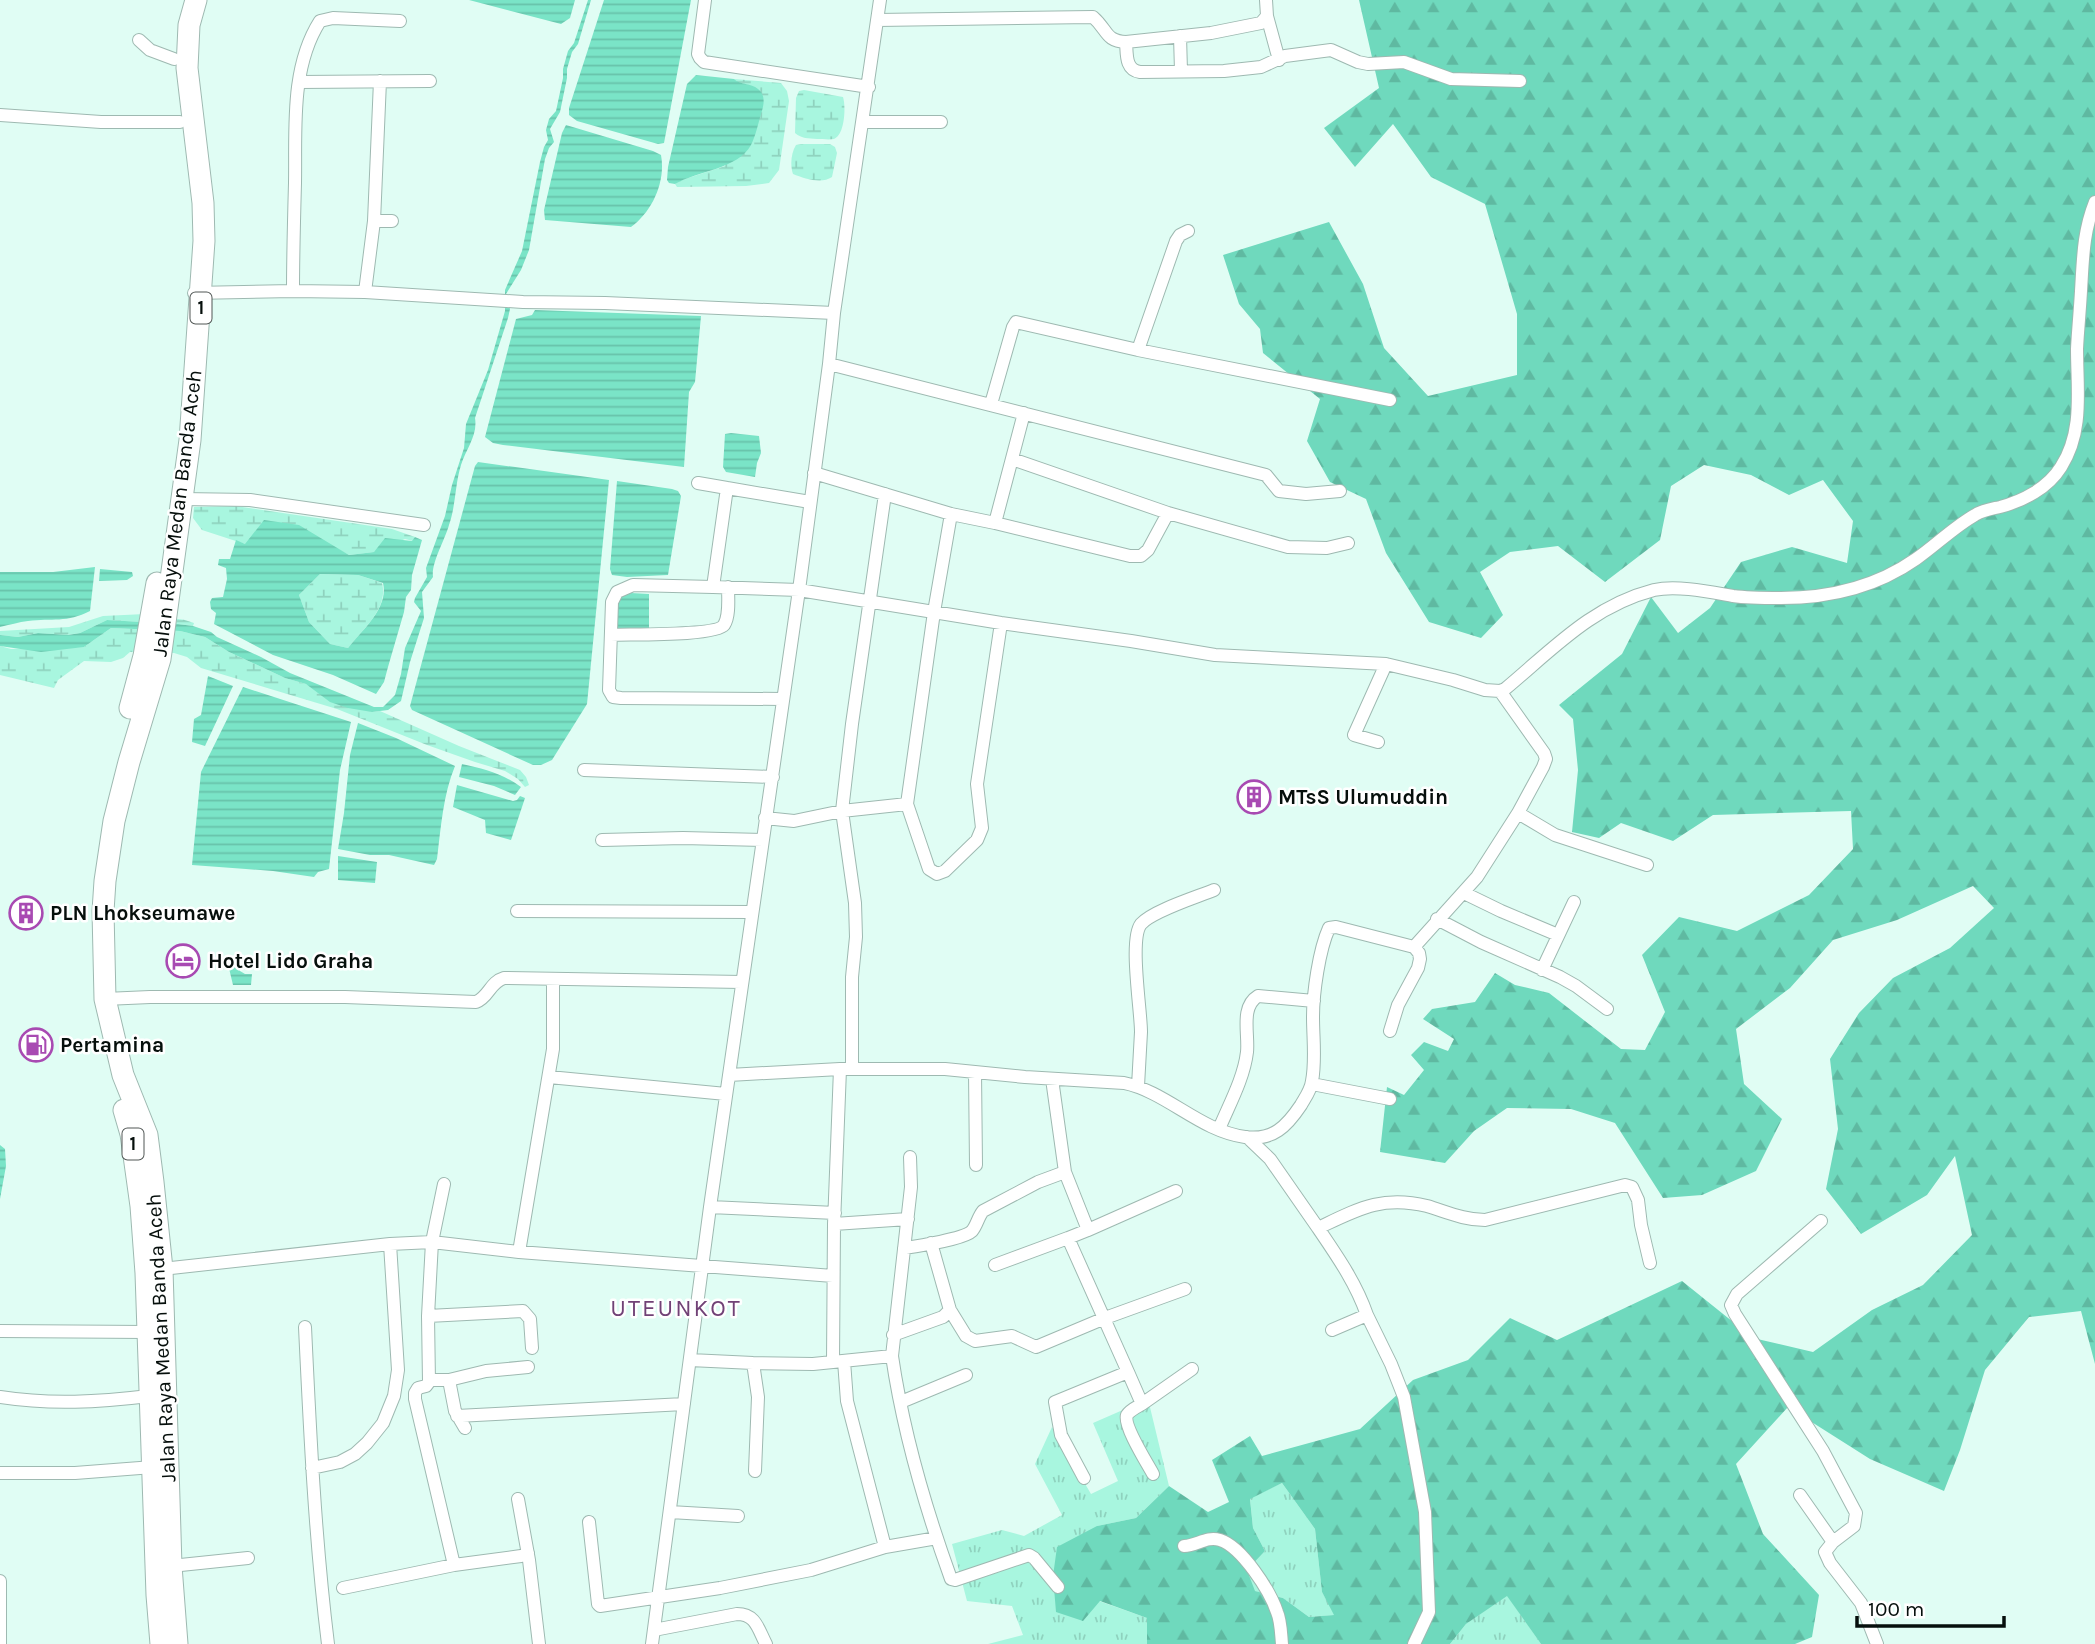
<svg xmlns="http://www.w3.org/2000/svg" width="2095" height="1644" viewBox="0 0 2095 1644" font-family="Karla,sans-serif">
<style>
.grass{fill:url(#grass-tufts)}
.forest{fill:url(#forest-firs);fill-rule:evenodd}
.wetland{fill:url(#wetland-marsh)}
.water{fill:url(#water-rules);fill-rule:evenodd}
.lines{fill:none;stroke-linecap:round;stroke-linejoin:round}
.street-casing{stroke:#9eb9b1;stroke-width:14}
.highway-casing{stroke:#9eb9b1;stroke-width:23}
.street{stroke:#fff;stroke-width:12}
.highway{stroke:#fff;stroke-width:21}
.labels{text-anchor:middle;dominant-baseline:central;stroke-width:5;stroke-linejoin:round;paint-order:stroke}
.shield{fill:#fff;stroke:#515755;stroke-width:2}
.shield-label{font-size:19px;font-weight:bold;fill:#060f0c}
.street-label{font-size:21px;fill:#060f0c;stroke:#fff}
.poi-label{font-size:21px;font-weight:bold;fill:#060f0c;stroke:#fff;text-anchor:start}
.quarter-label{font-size:24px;letter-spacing:2px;fill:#714276;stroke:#fff}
</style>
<defs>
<pattern id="grass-tufts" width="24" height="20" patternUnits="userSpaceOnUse" patternTransform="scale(1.75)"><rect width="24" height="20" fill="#a8f6df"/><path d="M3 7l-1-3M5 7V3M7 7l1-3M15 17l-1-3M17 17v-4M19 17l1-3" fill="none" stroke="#8fd2be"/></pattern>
<pattern id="forest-firs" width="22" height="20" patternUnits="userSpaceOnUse" patternTransform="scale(1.75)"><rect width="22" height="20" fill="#6fd9bd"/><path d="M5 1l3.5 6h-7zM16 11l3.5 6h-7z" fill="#5fb9a1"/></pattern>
<pattern id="wetland-marsh" width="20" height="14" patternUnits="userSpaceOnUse" patternTransform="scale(1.75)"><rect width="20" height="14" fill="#a8f6df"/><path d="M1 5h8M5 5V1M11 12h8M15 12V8" fill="none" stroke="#8fd2be"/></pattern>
<pattern id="water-rules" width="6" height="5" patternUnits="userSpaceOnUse" patternTransform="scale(1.75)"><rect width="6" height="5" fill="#7ae4c7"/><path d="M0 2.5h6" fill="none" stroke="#68c2aa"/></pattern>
</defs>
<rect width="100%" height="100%" fill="#e0fdf4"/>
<path class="grass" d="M1148,1399L1169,1486L1136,1518L1097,1526L1083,1620L1099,1601L1147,1618V1644H988L1023,1635L1012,1606L967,1601L952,1544L1002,1530L1024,1536L1062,1515L1035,1464L1052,1427L1091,1494L1118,1481L1093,1423Z
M1282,1483L1315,1529L1322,1592L1335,1615L1309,1617L1283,1598L1254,1591L1247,1570L1265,1551L1253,1528L1250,1498Z
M1507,1595L1541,1644H1450L1466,1624Z"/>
<path class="forest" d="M1359,0H2095V1364L2081,1311L2029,1317L1985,1370L1960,1450L1944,1491L1870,1459L1788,1407L1736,1464L1763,1534L1819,1595L1812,1637L1795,1644H1541L1507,1596L1466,1624L1450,1644H1147V1618L1100,1601L1083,1621L1056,1612L1053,1576L1057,1547L1097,1526L1136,1518L1169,1486L1208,1512L1229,1502L1212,1460L1250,1436L1262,1456L1360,1429L1413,1380L1468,1360L1510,1318L1557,1340L1682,1281L1753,1338L1813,1352L1872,1310L1923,1285L1972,1235L1955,1156L1927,1195L1861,1234L1826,1189L1838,1129L1830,1059L1859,1013L1893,978L1950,948L1994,908L1973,886L1897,920L1833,940L1790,988L1736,1029L1744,1084L1782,1119L1756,1171L1702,1195L1663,1198L1615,1123L1571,1109L1507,1108L1474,1131L1445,1163L1380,1152L1387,1087L1404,1095L1424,1070L1411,1055L1424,1042L1448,1051L1454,1039L1423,1019L1432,1009L1475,1002L1495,973L1515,985L1549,993L1621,1049L1645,1050L1665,1012L1642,955L1679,917L1737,931L1809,895L1853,849L1851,811L1713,815L1673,841L1621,823L1599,838L1572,832L1578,770L1573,719L1559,705L1622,654L1651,597L1678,633L1710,608L1741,562L1792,547L1847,563L1853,521L1823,480L1789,495L1751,475L1704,465L1671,486L1660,540L1605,582L1558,546L1510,552L1480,572L1503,615L1481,638L1429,622L1386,553L1366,499L1330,482L1307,441L1320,399L1263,353L1260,329L1239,304L1223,255L1329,222L1363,284L1384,348L1428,396L1517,375V314L1485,204L1431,177L1393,124L1355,167L1324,128L1379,88ZM1282,1483L1315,1529L1322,1592L1334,1615L1309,1617L1283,1598L1255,1591L1247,1570L1265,1551L1253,1528L1250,1499Z"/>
<path class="wetland" d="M734,79L781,83L787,91L789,101L779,170L769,183L746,186L677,187L675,184L679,181L725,166L748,85L736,82Z
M804,90L843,97C846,106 845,135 834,139C829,140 822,139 817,139C808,138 802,139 795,133L796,98L799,91Z
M801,144H830L835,147L837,153L832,177C822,184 805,179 793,174C790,165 791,153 796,145Z
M235,506L392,529L415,537L413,541L405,539L374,552L349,555L326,543L245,544L202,530L193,518L194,507Z
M320,574L358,575L382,583C389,608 362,630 348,648L330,644L309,622L299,595Z
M145,614L185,620L194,623L193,626L178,624L107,620L80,633L67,635L38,633L18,637L0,635V631L69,627L103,616Z
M111,628L180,631L205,637L229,652L285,678L306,684L372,712L380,711L459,746L520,770L526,777L529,785L525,787L518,779L505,771L475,762L427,745L337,709L201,668L187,657L174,653L130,652L123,658L111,662L84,661L58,680L54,688L0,675V646L11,649L84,647Z"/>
<path class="water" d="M469,0H575L570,18L561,24Z
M588,0H591L578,44L572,52L567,69V78L560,112L550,129L554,142L549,148L545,159L529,250L521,270L506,294L510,309L508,318L475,418C478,435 466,449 461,465C455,484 456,505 449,525C445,540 431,563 433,577L422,592L424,618L410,662L401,701L388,710L372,712L348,708L330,702L306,684L285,678L229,652L205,637L180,631L111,628L84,647L41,652L0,646V635L18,637L38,633L68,635L80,633L107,620L178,624L193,626L211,632L217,637L261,657L290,673L374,707H383L395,695L401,674L405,648L421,611L414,602L415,598L427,577L426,568L445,516L452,485L464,448L466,424L488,370L505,311V290L522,251L540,162L544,147L548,140L546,130L549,119L556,111L563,78V69L568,51L574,43Z
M604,0H691L664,143L658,144L577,121L569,115V108Z
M696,75L734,79C740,85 751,83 758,89C766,95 764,105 761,114C758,124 756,135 751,145C738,169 697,171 675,184L669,183L667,180L668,167L687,84Z
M566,125L653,151L661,155C666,182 652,212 631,227L545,220L544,210L562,133Z
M535,310L701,316L695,382L689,392L684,467L503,445L493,443L485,437L516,319L532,315Z
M731,433L759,436L761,453L757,463L755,477L726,472L723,467L725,434Z
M478,462L609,480L587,704L552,760L541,765H533L412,710L410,706L475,466Z
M617,481L672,489L678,491L681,496L668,575L627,577L612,575L610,569Z
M264,520L299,525L349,555L374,552L385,538L412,541L415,537L422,540L412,575L411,590L406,597L404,612L388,667L384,682L376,694L333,675L273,655L214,624L216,613L211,609L210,602L212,598L223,597L227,579L226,568L218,565L219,559H230L236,540L245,544ZM320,574L358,575L383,583C389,608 362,630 348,648L330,644L309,622L299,595Z
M95,567L90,611C67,623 52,618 28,621C19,622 9,625 0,627V572H53Z
M100,569L132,572L133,576L127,580L99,581Z
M631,593L649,594V629H617L618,604L621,597Z
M208,676L233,686L205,746L192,742L194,719L201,715Z
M243,687L351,722L340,770L329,869L318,872L314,877L273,871L192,865L201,772Z
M358,723L396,738L455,766C443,795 441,827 437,859L434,865L389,855H370L338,849L344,813L350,755Z
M462,764C484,769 502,773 521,787L515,795L494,786L459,777Z
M457,785L513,801L517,800L520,796L525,798L511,840L486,833L485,820L453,807Z
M338,856L377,862L375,883L338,880Z
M237,959L240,971L245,974H252L251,985H233L227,960Z
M0,1145L5,1149L6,1166L0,1199Z"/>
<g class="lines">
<defs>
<path id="street" d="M705,0L698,54L700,58L704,62L869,87
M1267,16L1279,60
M877,20L1093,17C1108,30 1105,41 1126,42L1211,33L1261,23L1267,16L1266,0
M1180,36L1181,71
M139,40L150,50L174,59
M1126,42C1127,54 1125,70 1140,72L1224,71L1261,67L1285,56L1331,50L1358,62L1368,64L1404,62L1451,79L1520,81
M299,82L430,81
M0,115L101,122H180
M864,122H941
M374,221L380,81
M293,291C293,255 294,219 295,183C296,130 290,68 320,21L333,18L400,21
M365,292L374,221H392
M194,293L293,291L365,292L523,302L605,303L834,313
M1138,350L1176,241L1180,235L1188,231
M829,364L1266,475L1279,491L1306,494L1340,491
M991,404L1013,327L1016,322L1138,350L1390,400
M1012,459L1168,513L1288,547L1327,548L1348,543
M814,473L951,514L995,523L1024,413
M698,483L727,488
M182,499L250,500L424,525
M810,502L727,488L713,587L799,590L1001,623L1131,641L1215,655L1386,664L1453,680L1485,690L1500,691L1505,689C1553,649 1592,606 1654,590C1677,585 1710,592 1733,596C1748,598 1765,598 1781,598C1829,598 1876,587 1916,559C1936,545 1954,527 1975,515C1983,510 1991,509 2000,507C2023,501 2048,488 2061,467C2084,431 2077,390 2077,349C2078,329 2080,310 2081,291C2083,259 2083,232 2095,202
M951,514L934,612L907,804L929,869L937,874L945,871L977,840L982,828L977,784L1001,623
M995,523L1130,556H1141L1148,550L1168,513
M713,587L633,585L617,592L612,602L609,690L613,697L621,698L783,699
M611,635C629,634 716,636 724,625C730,616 728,597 728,587
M1378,742L1354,735L1386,664
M584,770L773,777
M1518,813L1555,835L1647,865
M765,818L794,821L842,811L852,724L885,494
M602,840L683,838L763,840
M1464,893L1501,911L1558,935
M517,911L751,912
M1437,919L1481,942L1560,977L1576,986L1607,1009
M1542,970L1574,902
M105,999L150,997H345L476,1002C489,997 490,982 504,978L742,982
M1390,1031L1398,1005L1418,968L1420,959L1419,953L1414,947
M852,1069V977L856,937L855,903L842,811L907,804
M975,1072L976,1165
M729,1075L840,1069H945L1025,1077L1124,1083C1167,1092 1200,1131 1245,1137C1273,1141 1287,1126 1301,1105C1305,1098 1311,1090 1312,1081C1316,1061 1313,1038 1313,1017C1313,993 1319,950 1329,928L1336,927L1414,947L1477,877L1518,813L1543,767L1546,759L1544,753L1500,691
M549,1077L726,1094
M1052,1079L1065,1172L1088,1230L1068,1238L1128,1372L1055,1402L1061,1435L1084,1478
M1312,1084L1390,1099
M1138,1086C1139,1068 1140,1050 1141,1032C1141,1010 1129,939 1141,924C1152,911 1197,897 1214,890
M1219,1129C1229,1105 1244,1078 1247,1052C1249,1034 1240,1007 1258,996L1314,1001
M1247,1137L1270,1159L1318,1228C1358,1209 1382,1195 1427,1206C1447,1212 1464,1220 1485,1220L1625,1185L1632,1187L1638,1200L1641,1225L1650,1263
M444,1184L432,1242L428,1316L429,1382L426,1386L418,1388L415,1393V1399L454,1565L521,1556L528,1553
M710,1207L835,1213
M1821,1221L1737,1294L1731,1305L1735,1314L1823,1451L1856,1513L1854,1526L1833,1542L1825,1552L1830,1563L1861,1603L1877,1644
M834,1224L908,1219
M1318,1228C1337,1256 1356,1283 1367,1315L1332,1330
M1088,1230L1176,1191
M904,1248C918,1246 964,1239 972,1231C977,1225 978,1217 983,1211L1038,1182L1065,1172
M519,1252L553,1049V979
M995,1265L1068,1238
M162,1269L390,1244L432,1242L519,1252L833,1276
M950,1310L966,1336L975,1341L1012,1336L1036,1347L1105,1318L1185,1289
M1367,1315L1391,1364L1404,1397L1425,1512L1429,1612L1414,1644
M428,1316L523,1311L530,1319L532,1348
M305,1327C310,1433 315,1539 328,1644
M0,1331L147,1332
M893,1335L943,1317L950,1310L931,1243
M892,1356C903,1431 925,1507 951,1579L955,1580L1029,1555L1034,1558L1058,1587
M690,1360L753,1363L813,1364L892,1356L911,1187L910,1157
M844,1361L847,1401L885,1547
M833,1362L834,1224L840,1069
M753,1363L758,1397L755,1471
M1128,1372L1142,1404C1137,1407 1130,1410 1127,1415C1123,1425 1147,1463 1153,1474
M430,1380H449L486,1371L528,1367
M449,1380L455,1411L465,1428
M0,1397C51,1405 99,1402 149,1396
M901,1402L966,1375
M1142,1404L1192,1369
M457,1416L684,1404
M312,1468L340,1462L355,1454L367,1443L383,1423L394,1396L398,1370L390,1244
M0,1473H75L153,1467
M1800,1495L1833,1542
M518,1499L529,1560L539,1644
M670,1512L738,1516
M589,1522L598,1604L600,1606L720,1588L811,1570L885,1547L937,1538
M1184,1546C1197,1546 1206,1536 1220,1540C1242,1547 1270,1591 1277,1612C1281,1621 1281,1634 1282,1644
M171,1566L248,1558
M0,1581V1644
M343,1588L454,1565
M654,1630L737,1614C756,1614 758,1629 766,1644
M652,1644L710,1207L799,590L829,364L834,313L880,0"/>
<path id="highway" d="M130,708L144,656L157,583
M124,1110L131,1134L141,1206L146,1273L157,1595L161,1644
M177,1644L171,1566L162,1269L153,1182L147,1135L123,1075L105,999L103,911L105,881L114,821L129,762L160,659L190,440L204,241L203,203L187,68L189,25L196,0"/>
</defs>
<use href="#street" class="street-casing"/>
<use href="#highway" class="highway-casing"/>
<use href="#street" class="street"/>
<use href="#highway" class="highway"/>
</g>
<defs>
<symbol id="building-ring" viewBox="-11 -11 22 22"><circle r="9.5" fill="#fff" stroke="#a84ab2" stroke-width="1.5"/><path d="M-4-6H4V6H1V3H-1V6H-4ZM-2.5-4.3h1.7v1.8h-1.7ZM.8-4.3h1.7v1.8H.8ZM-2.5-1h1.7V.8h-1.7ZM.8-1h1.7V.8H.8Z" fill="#a84ab2"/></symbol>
<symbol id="hotel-ring" viewBox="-11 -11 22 22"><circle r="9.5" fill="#fff" stroke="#a84ab2" stroke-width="1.5"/><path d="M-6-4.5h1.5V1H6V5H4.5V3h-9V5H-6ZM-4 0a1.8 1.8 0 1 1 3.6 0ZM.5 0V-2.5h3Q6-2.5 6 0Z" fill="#a84ab2"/></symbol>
<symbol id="fuel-ring" viewBox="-11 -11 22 22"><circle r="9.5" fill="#fff" stroke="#a84ab2" stroke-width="1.5"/><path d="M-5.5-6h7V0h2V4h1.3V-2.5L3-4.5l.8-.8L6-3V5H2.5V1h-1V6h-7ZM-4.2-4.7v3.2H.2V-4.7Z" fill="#a84ab2"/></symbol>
</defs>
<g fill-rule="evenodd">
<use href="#building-ring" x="1235" y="778" width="38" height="38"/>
<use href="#building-ring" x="7" y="894" width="38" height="38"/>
<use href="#hotel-ring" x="164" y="942" width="38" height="38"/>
<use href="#fuel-ring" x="17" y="1026" width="38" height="38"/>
</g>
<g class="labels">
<g class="shield">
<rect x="190.5" y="292.5" width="21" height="31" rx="5"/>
<rect x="122.5" y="1128.5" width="21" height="31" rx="5"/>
</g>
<g class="shield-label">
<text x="201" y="308">1</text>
<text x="133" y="1144">1</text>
</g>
<g class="street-label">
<text transform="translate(177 513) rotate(-83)">Jalan Raya Medan Banda Aceh</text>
<text transform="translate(161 1338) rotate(-93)">Jalan Raya Medan Banda Aceh</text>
</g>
<g class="poi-label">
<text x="1278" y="797">MTsS Ulumuddin</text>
<text x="50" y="913">PLN Lhokseumawe</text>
<text x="208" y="961">Hotel Lido Graha</text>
<text x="60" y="1045">Pertamina</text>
</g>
<g class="quarter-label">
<text x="676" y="1308">UTEUNKOT</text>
</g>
</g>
<path d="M1857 1616v10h147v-10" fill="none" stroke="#060f0c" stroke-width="3.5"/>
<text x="1868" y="1616" font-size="21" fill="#060f0c" stroke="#ffffff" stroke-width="5" paint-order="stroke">100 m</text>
</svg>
